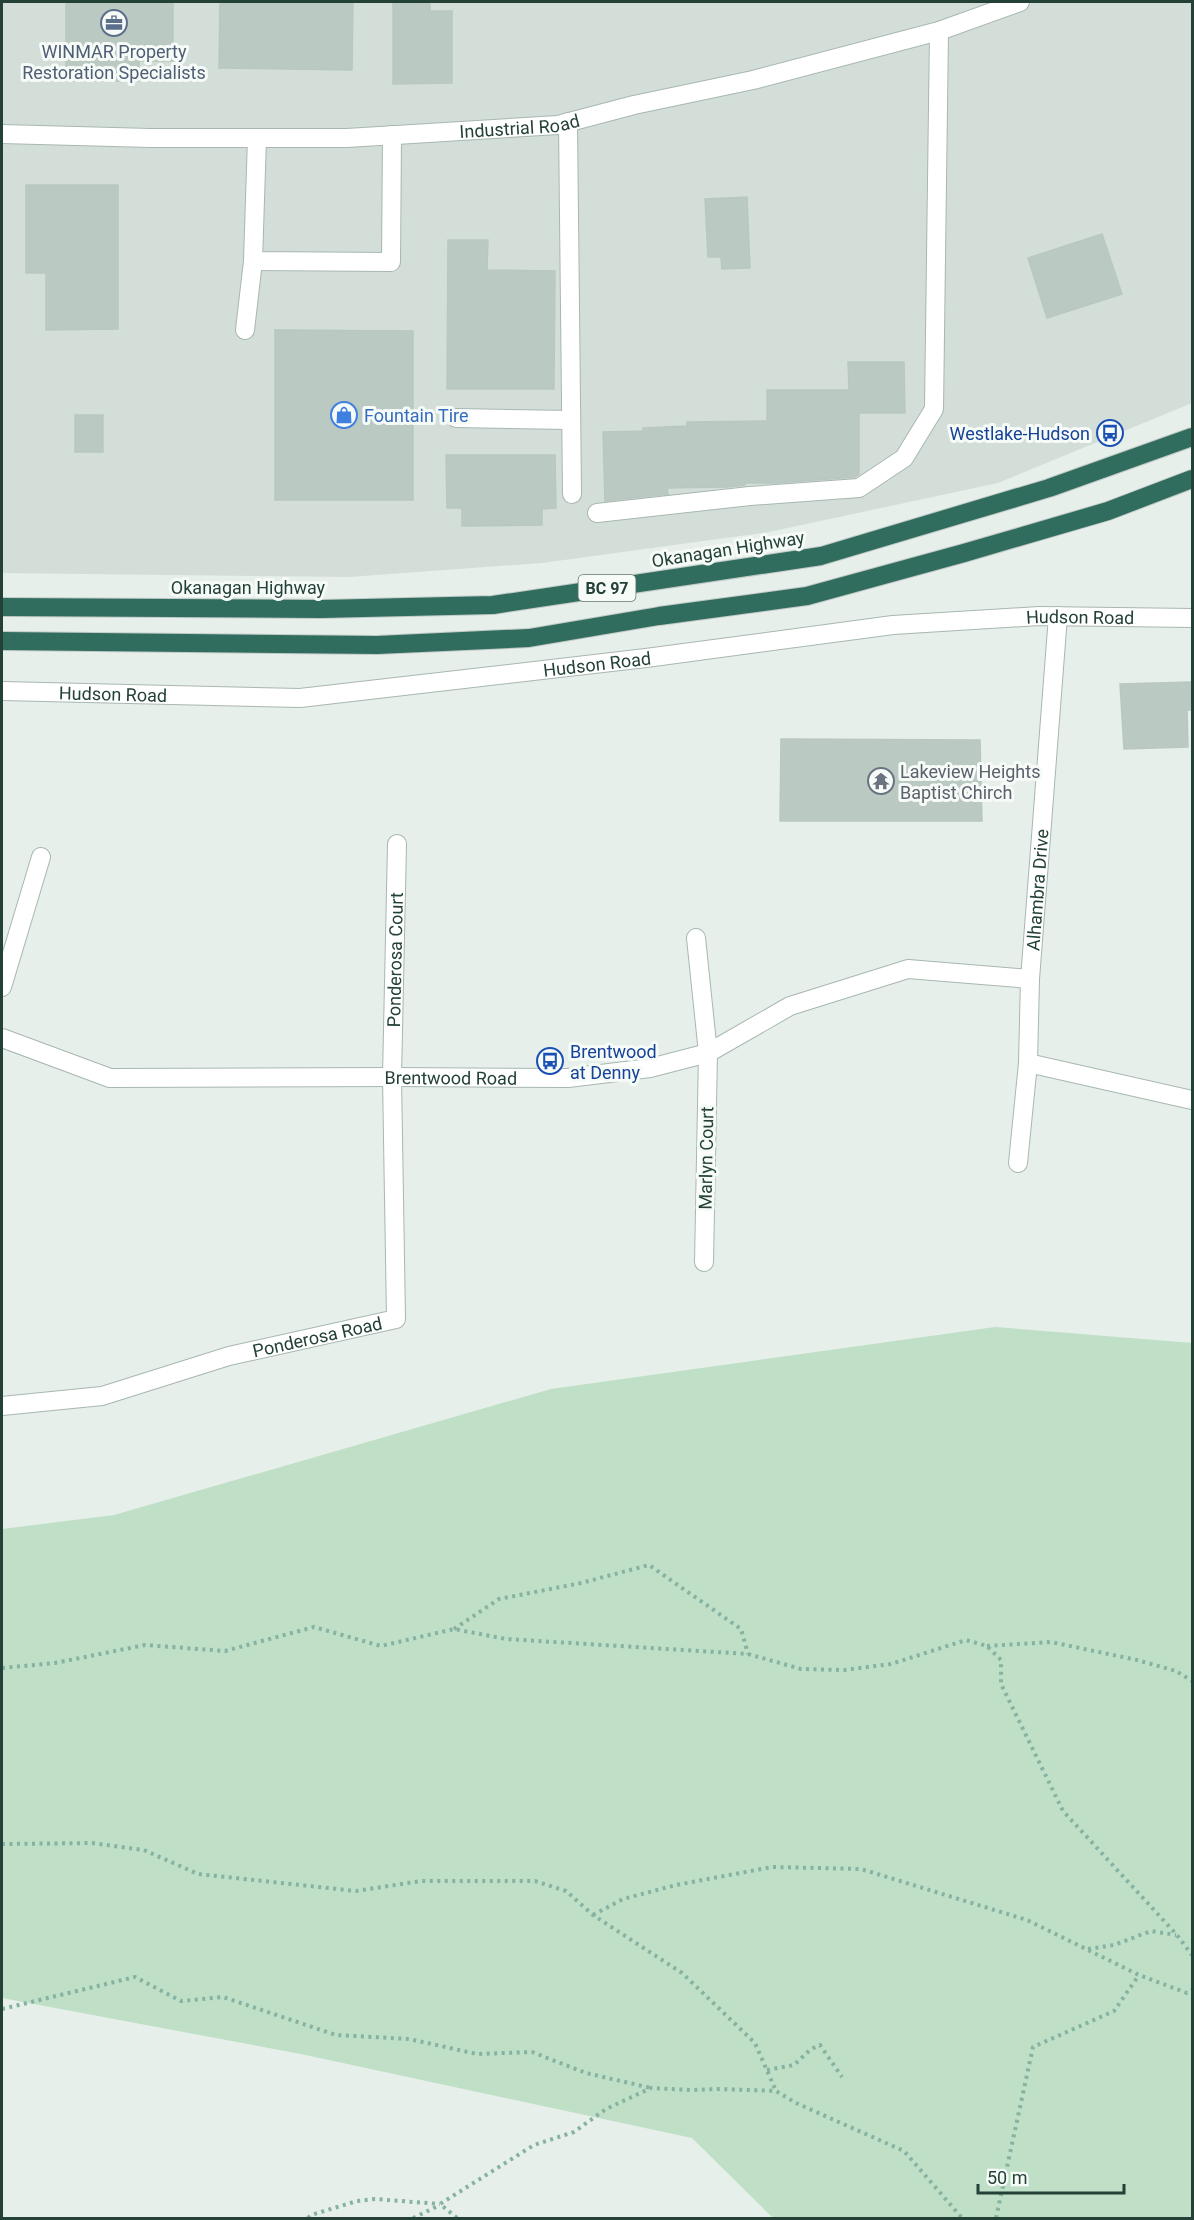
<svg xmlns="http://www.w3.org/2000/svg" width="1194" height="2220" viewBox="0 0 1194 2220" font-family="Roboto,sans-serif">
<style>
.built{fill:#d4ded9}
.green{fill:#bfdfc6}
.building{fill:#bbc9c3;stroke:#b8c8c1;stroke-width:1.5}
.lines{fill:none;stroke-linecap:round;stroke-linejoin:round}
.minor-casing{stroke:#a8b7b1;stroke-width:20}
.highway-casing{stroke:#c2cac7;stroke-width:20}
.path{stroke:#86b2a2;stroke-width:4;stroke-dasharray:3 4.5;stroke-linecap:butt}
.minor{stroke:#fff;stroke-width:18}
.highway{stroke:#306d5e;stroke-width:18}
.labels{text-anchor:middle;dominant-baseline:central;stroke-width:6;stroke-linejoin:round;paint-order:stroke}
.shield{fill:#f7fbf8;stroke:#637972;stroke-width:1.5}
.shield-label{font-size:16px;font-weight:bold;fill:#244138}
.service-label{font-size:18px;fill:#4e5e75;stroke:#f7fbf8}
.street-label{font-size:18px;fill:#244138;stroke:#f7fbf8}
.shop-label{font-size:18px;fill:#366cbe;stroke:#f7fbf8;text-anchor:start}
.transit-label{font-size:18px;fill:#164399;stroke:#f7fbf8;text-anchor:end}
.worship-label{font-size:18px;fill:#5b616d;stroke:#f7fbf8;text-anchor:start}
</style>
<rect width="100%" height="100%" fill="#e6efea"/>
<path class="built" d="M2,2H1192V403L998,483L769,532L542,563L349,577L2,573Z"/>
<path class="green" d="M995,1327L1192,1343V2218H773L692,2138L301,2054L2,1998V1529L114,1515L551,1389Z"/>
<path class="building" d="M66,2H173V61H139V81H66Z
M220,2H353L352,70L219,68Z
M393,2H430V11H452V83L393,84Z
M26,185H118V329L46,330V273H26Z
M747,197L750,268L722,269L721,257H708L705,199Z
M1102,234L1122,294L1047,318L1028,258Z
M448,240H488L487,270L555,271L554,389H447Z
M275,330L413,331V500H275Z
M848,362H904L905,413H859V474L855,477L775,483H745V485L727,487L667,488L668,494L605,501L603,432L643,431V428L687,426V422L767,421V390H849Z
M75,415H103V452H75Z
M446,455H555L556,508L542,509V525L462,526V508H447Z
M1192,682V710H1187L1188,747L1124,749L1120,684Z
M781,739L980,740L982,821H780Z"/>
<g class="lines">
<defs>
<g id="minor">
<path d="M568,122L572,494"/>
<path id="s1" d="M2,134L150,138H347L558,125L634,105L753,80L939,31L1020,2"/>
<path d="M257,138L253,261L391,262L392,135"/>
<path d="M245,330L253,261"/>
<path d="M456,418L571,420"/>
<path d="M597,513L750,496L859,488L904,458L934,409L939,31"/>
<path id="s2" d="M2,691L300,698L646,658L893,625L1039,616L1192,618"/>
<path d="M696,938L708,1053L704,1262"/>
<path d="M2,987L41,857"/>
<path id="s3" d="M2,1038L110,1078L392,1077L568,1078L650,1068L708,1053L790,1006L908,969L1030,979"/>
<path d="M1028,1063L1192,1100"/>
<path id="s4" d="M1018,1163L1028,1063L1030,979L1058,616"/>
<path id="s5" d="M2,1406L102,1396L229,1356L396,1319L392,1077L397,844"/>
</g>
<path id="highway" d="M2,607L321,609L493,605L821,556L1049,488L1192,437
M2,641L377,645L529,638L659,616L807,596L964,553L1108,511L1192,479"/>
</defs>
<use href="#minor" class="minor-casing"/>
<use href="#highway" class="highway-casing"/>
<path class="path" d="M454,1629L499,1599L581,1583L649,1565L741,1629L748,1654
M987,1646L1051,1642L1137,1660L1176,1671L1192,1681
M2,1668L55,1663L145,1645L225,1651L314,1627L381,1646L454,1629L506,1639L748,1654L801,1669L844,1670L891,1664L966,1640L987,1646L1001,1660V1684L1063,1811L1177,1935L1192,1955
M2,1844L92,1843L144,1850L198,1874L356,1891L421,1881H535L566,1891L593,1915L682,1973L755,2043L776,2091
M593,1915L623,1899L676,1885L772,1867L861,1869L1027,1920L1139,1975L1187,1993L1192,1990
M1088,1949L1114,1945L1151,1931L1176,1935
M2,2009L135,1977L181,2001L223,1997L336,2035L409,2039L477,2054L532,2052L586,2073L651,2088
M767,2070L794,2065L811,2049L820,2045L842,2077
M308,2218L311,2215L357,2201L375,2199L440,2204
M413,2218L440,2205
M457,2218L440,2204L534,2145L574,2132L606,2109L651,2088L691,2090L720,2089L776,2091L796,2103L904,2151L962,2218
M996,2218L1033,2047L1114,2011L1139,1975"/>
<use href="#minor" class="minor"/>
<use href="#highway" class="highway"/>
</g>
<defs>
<symbol id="office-ring" viewBox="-11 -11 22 22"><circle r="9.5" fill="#f7fbf8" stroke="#5c6f8a" stroke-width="1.5"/><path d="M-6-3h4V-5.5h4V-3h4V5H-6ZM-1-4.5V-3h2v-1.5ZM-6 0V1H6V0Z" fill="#5c6f8a"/></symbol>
<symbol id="shop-ring" viewBox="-11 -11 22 22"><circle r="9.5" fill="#f7fbf8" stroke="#3f7fe0" stroke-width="1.5"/><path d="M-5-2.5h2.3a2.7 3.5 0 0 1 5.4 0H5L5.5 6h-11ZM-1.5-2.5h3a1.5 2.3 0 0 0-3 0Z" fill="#3f7fe0"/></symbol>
<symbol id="bus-ring" viewBox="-11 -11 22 22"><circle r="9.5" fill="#f7fbf8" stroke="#1a4fb4" stroke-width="1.5"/><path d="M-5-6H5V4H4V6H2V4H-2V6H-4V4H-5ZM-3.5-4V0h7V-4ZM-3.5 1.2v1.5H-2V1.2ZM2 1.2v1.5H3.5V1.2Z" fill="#1a4fb4"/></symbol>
<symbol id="temple-ring" viewBox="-11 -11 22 22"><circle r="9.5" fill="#f7fbf8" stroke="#6b7280" stroke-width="1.5"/><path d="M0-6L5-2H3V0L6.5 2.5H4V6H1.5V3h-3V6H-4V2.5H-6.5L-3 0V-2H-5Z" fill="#6b7280"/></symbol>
</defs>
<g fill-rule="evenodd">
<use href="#office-ring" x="99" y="8" width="30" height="30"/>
<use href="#shop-ring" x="329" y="400" width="30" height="30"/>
<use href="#bus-ring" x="1095" y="418" width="30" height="30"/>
<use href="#temple-ring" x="866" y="766" width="30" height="30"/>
<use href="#bus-ring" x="535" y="1046" width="30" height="30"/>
</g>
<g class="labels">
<rect class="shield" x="578.5" y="575" width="57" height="26" rx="4.5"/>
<g class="shield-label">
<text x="607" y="588">BC 97</text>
</g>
<g class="service-label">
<text x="114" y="51">WINMAR Property<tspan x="114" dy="21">Restoration Specialists</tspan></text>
</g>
<g class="street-label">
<text stroke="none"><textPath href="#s1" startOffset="518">Industrial Road</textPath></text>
<text transform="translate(728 549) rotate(-9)">Okanagan Highway</text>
<text x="248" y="587">Okanagan Highway</text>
<text stroke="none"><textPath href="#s2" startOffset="1083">Hudson Road</textPath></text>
<text stroke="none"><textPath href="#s2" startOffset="597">Hudson Road</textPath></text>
<text stroke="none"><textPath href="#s2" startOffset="111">Hudson Road</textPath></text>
<text stroke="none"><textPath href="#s4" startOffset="274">Alhambra Drive</textPath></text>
<text stroke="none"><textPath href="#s5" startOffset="764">Ponderosa Court</textPath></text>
<text stroke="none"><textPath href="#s3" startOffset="456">Brentwood Road</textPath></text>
<text transform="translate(706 1158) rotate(-89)">Marlyn Court</text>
<text stroke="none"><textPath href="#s5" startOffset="324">Ponderosa Road</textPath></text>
</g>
<g class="shop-label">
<text x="364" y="415">Fountain Tire</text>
</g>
<g class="transit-label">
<text x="1090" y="433">Westlake-Hudson</text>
<text x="570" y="1051" text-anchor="start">Brentwood<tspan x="570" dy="21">at Denny</tspan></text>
</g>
<g class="worship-label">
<text x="900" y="771">Lakeview Heights<tspan x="900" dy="21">Baptist Chirch</tspan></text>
</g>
</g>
<rect width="1194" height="2220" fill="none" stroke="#244138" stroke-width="6"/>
<path d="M978 2184v9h146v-9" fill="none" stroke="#244138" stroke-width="3"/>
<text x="987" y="2184" font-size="18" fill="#244138" stroke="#f7fbf8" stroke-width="4.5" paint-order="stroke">50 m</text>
</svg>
